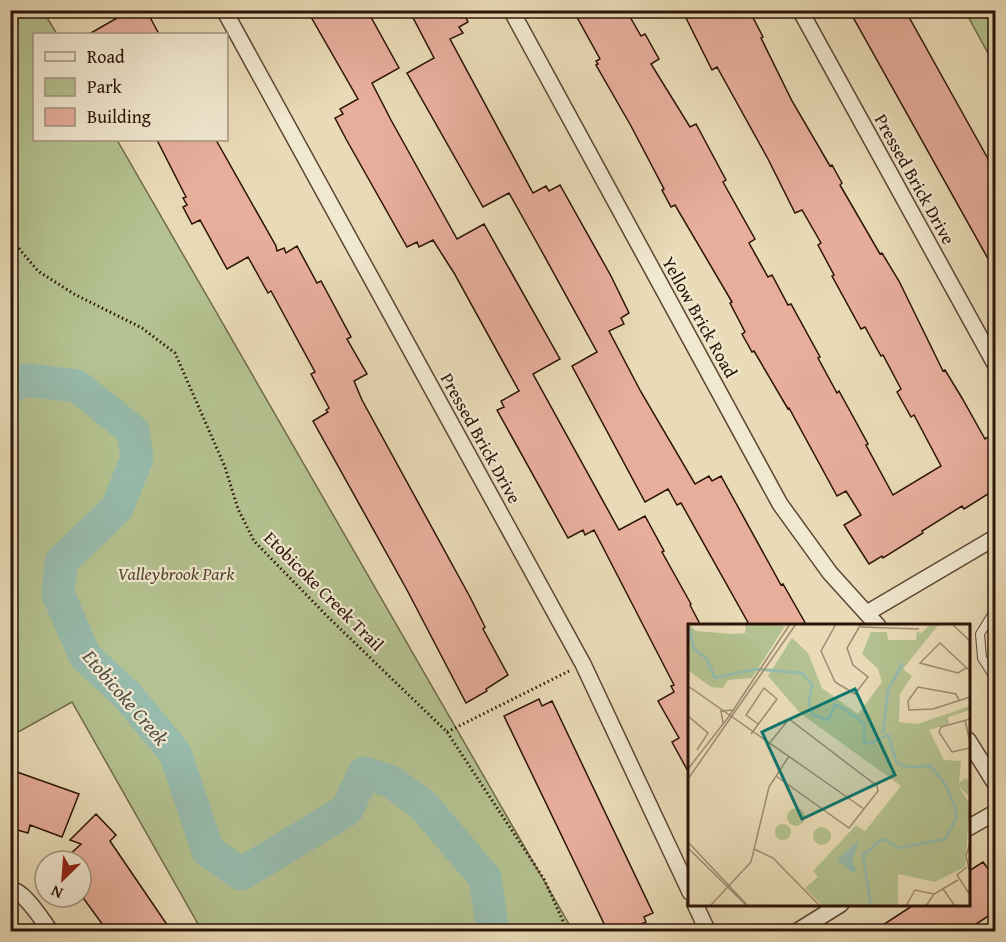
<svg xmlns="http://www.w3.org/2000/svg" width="1006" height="942" viewBox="0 0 1006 942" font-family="'Gentium Book Plus',serif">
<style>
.green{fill:#b4c190;stroke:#706a4c;stroke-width:1.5}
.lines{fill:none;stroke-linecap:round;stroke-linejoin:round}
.river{stroke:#97bbac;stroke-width:33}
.building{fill:#e7ae9c;stroke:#2c1307;stroke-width:1.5}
.lane-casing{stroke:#5b4533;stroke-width:10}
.street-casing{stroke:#5b4533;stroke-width:18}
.path{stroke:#2c1307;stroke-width:3;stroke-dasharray:1.5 3;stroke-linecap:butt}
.lane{stroke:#f1e8d0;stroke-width:8}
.street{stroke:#f1e8d0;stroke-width:15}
.labels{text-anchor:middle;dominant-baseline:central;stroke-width:4.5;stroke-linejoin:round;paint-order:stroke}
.street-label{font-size:18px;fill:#2c1307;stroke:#f1e8d0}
.park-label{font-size:18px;font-style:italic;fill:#554730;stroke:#f1e8d0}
.water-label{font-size:20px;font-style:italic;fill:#514e41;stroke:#f1e8d0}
.inset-river{fill:none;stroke:#97bbac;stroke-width:3}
.inset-road{fill:none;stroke:#9d8b71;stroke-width:1.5}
.view{fill:#0f766e;fill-opacity:0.15;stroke:#0f766e;stroke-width:3}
.inset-edge{fill:none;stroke:#2c1307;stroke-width:3}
</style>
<rect width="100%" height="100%" fill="#e9dbb7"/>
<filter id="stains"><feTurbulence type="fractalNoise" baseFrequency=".00333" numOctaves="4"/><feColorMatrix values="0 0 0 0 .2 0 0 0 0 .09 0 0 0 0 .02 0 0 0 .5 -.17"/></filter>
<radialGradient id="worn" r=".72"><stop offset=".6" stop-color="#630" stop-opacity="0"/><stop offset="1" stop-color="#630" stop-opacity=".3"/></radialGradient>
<path class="green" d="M43,11L57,34H34V140H117L573,931H202L72,702L11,736L10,11Z
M965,11H995V66Z"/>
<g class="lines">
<path class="river" d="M10,387L25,380L77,386L133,431L137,458L117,508L61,562L58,594L85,656L126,694L175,753L208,851L241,874L347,810L364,773L390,781L423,805L485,878L493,932"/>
</g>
<path class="building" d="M131,10H146L159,34H89Z
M307,10H367L399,68L372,83L391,120L457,239L484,224L560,359L533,374L619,530L645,516L664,551L662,552L691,604L690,605L701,626H690V775L672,742L679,738L658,701L674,692L671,686L674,685L594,530L585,535L583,530L568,538L497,410L504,407L501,401L519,391L454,273L433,240L419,247L417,242L407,247L346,139L335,118L343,114L340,109L358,99Z
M409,10H462L468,22L459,27L463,33L450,39L533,193L546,186L549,191L560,185L611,276L629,313L621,318L624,324L609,331L641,392L695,484L709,476L712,481L721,476L781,585L783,584L807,626H750L681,503L677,505L668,489L645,502L572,366L597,352L541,250L509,193L483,207L407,73L434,58Z
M573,10H626L641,36L645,34L659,59L651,64L690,127L696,124L726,180L723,182L755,239L749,243L768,277L772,275L788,305L791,304L820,357L818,358L837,393L839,391L868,444L866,445L893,495L941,466L914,415L911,417L897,392L901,389L883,355L881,356L865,327L861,329L832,276L834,275L818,245L821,243L802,210L795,213L768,159L717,67L712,70L682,10H749L763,37L761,38L792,101L830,166L832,165L842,183L840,185L880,254L882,253L899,281L943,371L945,370L962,398L985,439L996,432V489L964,509L962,506L922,531L923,533L883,558L882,556L869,564L844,525L861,515L846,491L837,496L789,408L788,409L754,351L752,352L742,334L745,332L730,303L732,302L675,205L671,207L662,190L664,189L631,126L596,65L598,64L596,61L600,59Z
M849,10H905L987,157L996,174V273Z
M157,140H216L276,246L277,251L284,248L286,253L297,246L317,283L321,281L351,337L347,339L367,374L354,381L362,400L470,597L485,627L483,629L508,675L486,689L487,691L466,703L407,590L313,421L328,412L326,410L329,408L311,374L315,372L271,291L268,293L248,257L227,269L200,220L192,224L183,207L187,205L183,198L186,197Z
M539,699L542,706L552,701L653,913L644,917L646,922L635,927L637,932H608L504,716Z
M17,772L79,794L62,837L30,825L28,833L10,828L15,811L10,810V792Z
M96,814L116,835L110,841L172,932H108L81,895V861H63L81,844L70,840Z
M983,862L989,870L996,866V911L964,932H872L915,904H969V871Z"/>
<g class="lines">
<defs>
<path id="lane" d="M996,608L980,634L982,658L996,680"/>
<path id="street" d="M224,10L583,664L690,892
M511,10L780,504L830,573L878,626
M800,10L996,366
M867,613L996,537
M968,740L996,785
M968,828L996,812
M10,889C25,891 42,920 51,932
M695,904L708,932
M796,932L841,904"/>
</defs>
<use href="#lane" class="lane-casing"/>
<use href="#street" class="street-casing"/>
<path class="path" d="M10,238L38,271L74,294L142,328L175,353L225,467L238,509L254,541L328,617L447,732L544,879L568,932
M447,732L569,671"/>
<use href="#lane" class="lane"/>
<use href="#street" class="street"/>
</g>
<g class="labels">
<g class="street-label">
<text transform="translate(915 179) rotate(61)">Pressed Brick Drive</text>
<text transform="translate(700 317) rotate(61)">Yellow Brick Road</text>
<text transform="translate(481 438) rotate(61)">Pressed Brick Drive</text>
<text transform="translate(324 591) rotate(45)">Etobicoke Creek Trail</text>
</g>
<g class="park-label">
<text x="176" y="573">Valleybrook Park</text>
</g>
<g class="water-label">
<text transform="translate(126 697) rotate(49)">Etobicoke Creek</text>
</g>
</g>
<g transform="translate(688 624)">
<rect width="282" height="282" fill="#e9dbb7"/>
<path d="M0,0L8,7L45,10L57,9L58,0L97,2L64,54L40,56L35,64L23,63L0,46ZM242,0H251L215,45L224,52L212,70L211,98L230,100L282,82V86L260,93L261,100L241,106L256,136L273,137L271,159L278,154L282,158L280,171L270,162L282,180L277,243L247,258L210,250V282H135L117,264L130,253L125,247L168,201L177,207L213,162L112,89L80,52L104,14L120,29L134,64L170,90L194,58L190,45L174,30L183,8H199L200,16H228L229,8L234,9ZM99 193a9 9 0 1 1 18 0a9 9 0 1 1-18 0ZM87 208a8 8 0 1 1 16 0a8 8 0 1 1-16 0ZM125 212a9 9 0 1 1 18 0a9 9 0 1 1-18 0Z" fill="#b4c190"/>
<path d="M171,216L164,239L169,246L164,249L149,235Z" fill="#97bbac"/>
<path class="inset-river" d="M0,1L6,25L19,35L27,54L68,45L114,49L124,60L121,79L125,91L140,96L147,81L151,82L176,99V118L183,119L200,111L209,139L220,143L243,142L257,160L267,183L268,195L257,215L211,224L195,215L175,231L183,282M195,110L200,66L215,39"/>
<path class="inset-road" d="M148,0L133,27L147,58L167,70L180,53L165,41L159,24L173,0M264,0L282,17M173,3L231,5M278,44L270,49L232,39L252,19L282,47M0,62L176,185M271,76L268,70L230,63L220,77L221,86L245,85L282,73M0,92L20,109L9,126M282,95L253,103L251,108L264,128L282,124M277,96L282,118M35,99L33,87L45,86M63,110L89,75L76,64L58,91L70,100M80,121L101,95L189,162L190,167L161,204L88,152M0,145L42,91L102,0M0,155L108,0M0,218L60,282M282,219L278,232L282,249M0,224L57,280M66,225L85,234L132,282M279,243L269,251L282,271M255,265L267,282M22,282L63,238L81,163L101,132M218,282L227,266L246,270M238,282L246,270L270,256"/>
<path class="view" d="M167,65L207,151L114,195L74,108Z"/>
<rect width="282" height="282" class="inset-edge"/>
</g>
<rect width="1006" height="942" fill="none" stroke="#e9dbb7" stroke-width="36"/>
<rect x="12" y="12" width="982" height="918" fill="none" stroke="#2c1307" stroke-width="3"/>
<rect x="18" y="18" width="970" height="906" fill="none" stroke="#2c1307" stroke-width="1.5"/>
<rect x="33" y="33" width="195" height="108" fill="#f1e8d0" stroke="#a29380" stroke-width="1.5"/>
<rect x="45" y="52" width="30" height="9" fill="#f1e8d0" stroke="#a29380" stroke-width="1.5"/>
<text x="87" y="63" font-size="18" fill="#2c1307">Road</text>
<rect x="45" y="78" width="30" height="18" fill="#b4c190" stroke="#a29380" stroke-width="1.5"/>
<text x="87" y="93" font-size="18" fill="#2c1307">Park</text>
<rect x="45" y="108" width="30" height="18" fill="#e7ae9c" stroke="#a29380" stroke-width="1.5"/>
<text x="87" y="123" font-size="18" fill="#2c1307">Building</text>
<g transform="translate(63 879) rotate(205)"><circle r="28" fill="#f1e8d0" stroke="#a29380" stroke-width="1.5"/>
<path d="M0-4.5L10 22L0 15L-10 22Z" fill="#8f2418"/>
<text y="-9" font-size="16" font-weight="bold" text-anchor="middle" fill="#2c1307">N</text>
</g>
<rect width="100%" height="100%" filter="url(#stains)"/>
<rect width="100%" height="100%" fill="url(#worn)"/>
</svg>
